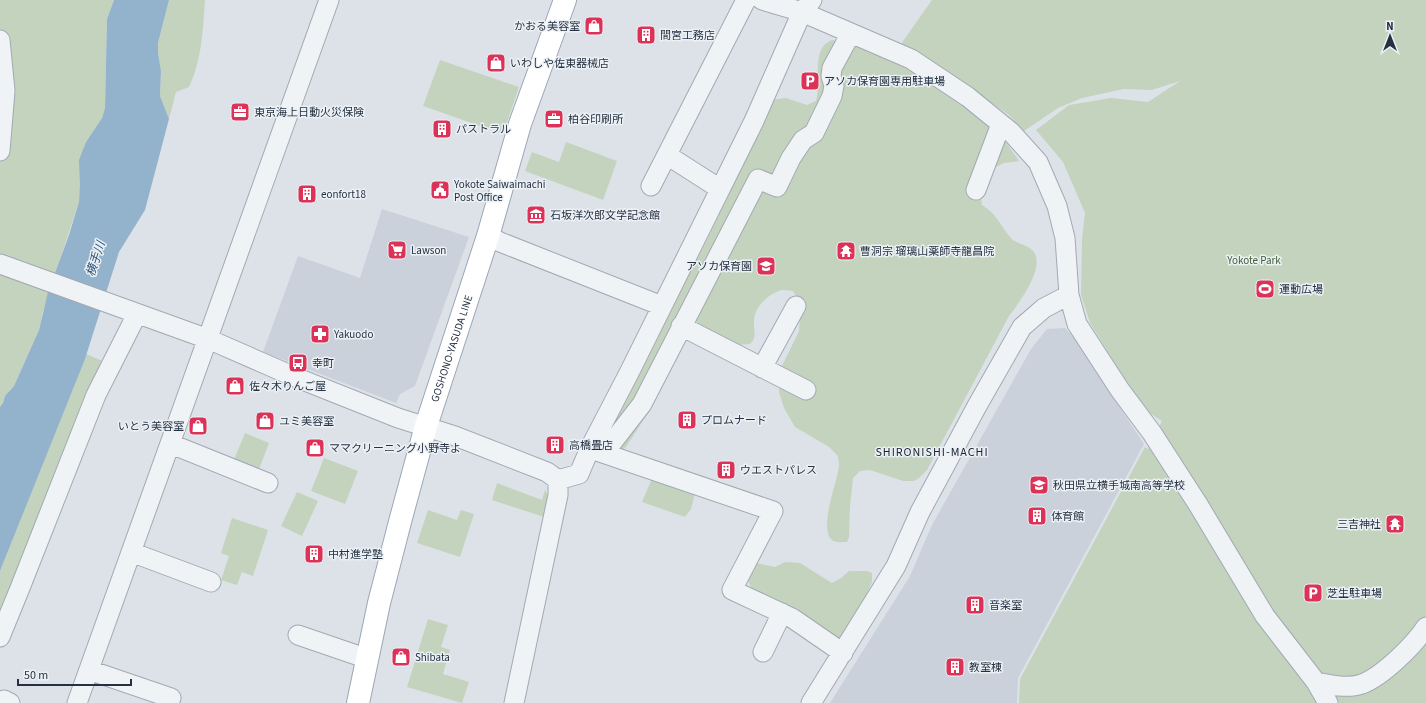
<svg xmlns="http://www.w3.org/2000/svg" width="1426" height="703" viewBox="0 0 1426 703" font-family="'Source Sans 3','Noto Sans JP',sans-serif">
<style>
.built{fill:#cad1db}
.green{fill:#c4d3bd}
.water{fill:#93b3cd}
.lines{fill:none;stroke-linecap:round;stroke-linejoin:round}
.minor-casing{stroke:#a2a9b3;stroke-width:21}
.major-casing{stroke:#9ba7b6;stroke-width:24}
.minor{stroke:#f0f3f6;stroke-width:19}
.major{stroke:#fff;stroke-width:22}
.labels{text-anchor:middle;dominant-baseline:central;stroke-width:3;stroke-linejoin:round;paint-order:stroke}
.poi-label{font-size:11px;fill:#253141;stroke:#ecf1f6;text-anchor:start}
.park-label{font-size:11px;fill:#3c5e30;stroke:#ecf1f6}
.street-label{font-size:11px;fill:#253141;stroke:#ecf1f6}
.water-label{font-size:12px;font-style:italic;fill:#2a5379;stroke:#ecf1f6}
.neighbourhood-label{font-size:12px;letter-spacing:1px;fill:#172231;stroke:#ecf1f6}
</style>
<rect width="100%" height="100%" fill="#dde2e9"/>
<path class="built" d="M382,209L469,237L415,386L400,394L396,403L263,352L298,256L360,278Z
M1065,328L1075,339L1144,444L1018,678L1017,703H830L910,576L932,525L1031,349L1047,329Z"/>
<path class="green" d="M0,0H114L107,19L105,108L102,118L86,142L79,202L43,311L39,330L14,386L5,396L3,403L0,407Z
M169,0H205C203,29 202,60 189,87L176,92L169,119L160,96L161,71L158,53V43Z
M932,0H1426V703H1019L1020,679L1145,447L1148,449L1162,421L1143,409L1090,323L1081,295L1082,239L1085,213L1063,162L1036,130L1069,105L1111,98L1148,102L1180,81L1152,90L1124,89L1082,98L1058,108L1024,131L1009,115L925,56L901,44Z
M832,40L875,50L888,55L963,105L1005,141L1019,161L1004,163L994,168L981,197L982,205C996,213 1000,225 1010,237C1014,243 1025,244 1031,249C1049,263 1019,303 1009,316L927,470L919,478L914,481H903L870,470L860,471L853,478L850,507L849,537L847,542C842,542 836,543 832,540C818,528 838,481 839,465C839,462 838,459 838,456L829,447L795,427L784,408L779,392L781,368L799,331L800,314L797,298L793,291C790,291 786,290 783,290C770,292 754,307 754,321C753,330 758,337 750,344L737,345L688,334L648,413L626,447L620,452L601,432L652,345L698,258L730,193L744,149L770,100L786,98L807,105L816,101C822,82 810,48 832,40Z
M440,60L519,87L503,134L423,106Z
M566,142L617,161L603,200L525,171L532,152L559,162Z
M86,354L112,365L0,637V571Z
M245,433L269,443L258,472L233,462Z
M324,458L358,471L345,504L311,491Z
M653,476L696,489L691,509L685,517L642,502Z
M497,483L542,500L545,490L549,497L544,517L492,500Z
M297,492L318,501L302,536L281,526Z
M428,510L457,520L461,510L474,514L460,557L417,543Z
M232,518L268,530L253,576L242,572L237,585L221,580L229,556L221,553Z
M785,562L800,563L832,583L841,578L849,571H867L872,573V582L864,600L840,640L782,605L752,589L748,581L751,571L756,563L775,567Z
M428,619L448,625L441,647L450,650L443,674L469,682L462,703L407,687Z"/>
<path class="water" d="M114,0H169L158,43V53L161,71L160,96L169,119L145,210L119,252L85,359L0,571V407L3,403L5,396L14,386L39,330L48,292L69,235L79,202L80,185L79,160L86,142L102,118L105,108L107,19Z"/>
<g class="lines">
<defs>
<path id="minor" d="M762,0L802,12L911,59L968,97L1011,132L1038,162L1057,206L1065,238L1069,295L1077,324L1120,390L1152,433L1199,506L1265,616L1316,682L1328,703
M0,40L5,91L0,151
M667,155L720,189
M651,186L746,0
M976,190L1001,124
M488,236L500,242L662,306
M0,264L208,339L295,377L398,418L455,436L547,472L558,480
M681,326L806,390
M762,368L796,306
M171,444L268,483
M594,450L773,511L732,590L792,618L843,653
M604,453L642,404L758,179L777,187L791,158L803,140L814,133L832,96L834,86L831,76L832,68L851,33
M558,480L579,474L590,448L629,373L754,121L802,12L812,0
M131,552L211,582
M298,635L368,659
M0,637L20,588L96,395L137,314
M763,652L782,613
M89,670L171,698
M1316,682C1330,685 1347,689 1362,684C1383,676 1414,645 1426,627
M4,700L10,703
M77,703L329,0
M514,703L558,495V480
M811,703L896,566L920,512L977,406L1022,327L1044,308L1069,295"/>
<g id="major">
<path id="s1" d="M358,703L379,603L401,518L426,426L488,236L520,124L565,0"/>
</g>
</defs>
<use href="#minor" class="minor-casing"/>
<use href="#major" class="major-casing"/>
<use href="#minor" class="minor"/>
<use href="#major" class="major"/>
</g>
<defs>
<symbol id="shop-square" viewBox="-11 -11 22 22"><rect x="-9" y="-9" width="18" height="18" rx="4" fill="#dd3257" stroke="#ecf1f6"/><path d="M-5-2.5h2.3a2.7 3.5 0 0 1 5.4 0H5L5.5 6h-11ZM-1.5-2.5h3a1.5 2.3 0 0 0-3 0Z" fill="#fff"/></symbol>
<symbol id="building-square" viewBox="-11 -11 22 22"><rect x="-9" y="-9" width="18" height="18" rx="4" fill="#dd3257" stroke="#ecf1f6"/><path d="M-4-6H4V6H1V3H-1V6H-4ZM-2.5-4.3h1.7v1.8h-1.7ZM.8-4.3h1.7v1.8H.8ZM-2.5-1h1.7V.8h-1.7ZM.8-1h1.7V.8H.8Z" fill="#fff"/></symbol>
<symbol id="parking-square" viewBox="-11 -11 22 22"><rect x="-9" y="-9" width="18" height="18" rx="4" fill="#dd3257" stroke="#ecf1f6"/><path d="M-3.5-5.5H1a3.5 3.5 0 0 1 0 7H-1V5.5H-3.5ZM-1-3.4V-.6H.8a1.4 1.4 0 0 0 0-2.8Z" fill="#fff"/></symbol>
<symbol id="office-square" viewBox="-11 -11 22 22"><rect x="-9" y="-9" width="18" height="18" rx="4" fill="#dd3257" stroke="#ecf1f6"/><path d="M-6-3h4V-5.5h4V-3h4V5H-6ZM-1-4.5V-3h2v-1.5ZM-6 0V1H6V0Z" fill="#fff"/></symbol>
<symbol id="civic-square" viewBox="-11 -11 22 22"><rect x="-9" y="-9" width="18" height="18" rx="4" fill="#dd3257" stroke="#ecf1f6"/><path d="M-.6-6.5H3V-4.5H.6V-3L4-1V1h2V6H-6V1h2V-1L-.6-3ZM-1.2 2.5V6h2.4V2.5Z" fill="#fff"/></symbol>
<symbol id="museum-square" viewBox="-11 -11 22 22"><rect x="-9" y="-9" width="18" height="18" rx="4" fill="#dd3257" stroke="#ecf1f6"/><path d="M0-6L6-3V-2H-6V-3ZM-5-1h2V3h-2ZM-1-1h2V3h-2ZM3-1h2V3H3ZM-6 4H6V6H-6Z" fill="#fff"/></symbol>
<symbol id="supermarket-square" viewBox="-11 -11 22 22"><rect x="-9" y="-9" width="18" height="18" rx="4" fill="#dd3257" stroke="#ecf1f6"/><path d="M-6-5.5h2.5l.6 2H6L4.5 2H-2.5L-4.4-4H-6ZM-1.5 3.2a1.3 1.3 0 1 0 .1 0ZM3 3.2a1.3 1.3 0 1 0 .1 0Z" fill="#fff"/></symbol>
<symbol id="temple-square" viewBox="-11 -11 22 22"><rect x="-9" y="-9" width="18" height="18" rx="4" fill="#dd3257" stroke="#ecf1f6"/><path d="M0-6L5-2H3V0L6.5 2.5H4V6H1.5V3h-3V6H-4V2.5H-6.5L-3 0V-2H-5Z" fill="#fff"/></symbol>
<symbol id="school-square" viewBox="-11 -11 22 22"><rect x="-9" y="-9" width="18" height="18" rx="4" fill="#dd3257" stroke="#ecf1f6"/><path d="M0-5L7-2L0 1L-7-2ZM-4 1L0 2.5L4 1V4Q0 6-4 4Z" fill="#fff"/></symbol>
<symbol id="stadium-square" viewBox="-11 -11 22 22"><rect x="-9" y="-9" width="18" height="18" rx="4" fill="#dd3257" stroke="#ecf1f6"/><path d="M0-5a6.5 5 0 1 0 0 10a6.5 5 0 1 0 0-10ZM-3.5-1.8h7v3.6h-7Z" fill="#fff"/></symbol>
<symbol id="pharmacy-square" viewBox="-11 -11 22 22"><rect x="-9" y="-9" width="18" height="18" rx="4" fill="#dd3257" stroke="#ecf1f6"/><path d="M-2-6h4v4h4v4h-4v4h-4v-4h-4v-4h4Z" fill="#fff"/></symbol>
<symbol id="bus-square" viewBox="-11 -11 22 22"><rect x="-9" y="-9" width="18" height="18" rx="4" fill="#dd3257" stroke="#ecf1f6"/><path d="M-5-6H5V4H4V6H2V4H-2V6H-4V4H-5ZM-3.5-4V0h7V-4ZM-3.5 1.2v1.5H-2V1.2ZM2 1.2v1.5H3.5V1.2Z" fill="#fff"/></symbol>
</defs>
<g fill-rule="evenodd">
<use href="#shop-square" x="583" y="15" width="22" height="22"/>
<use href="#building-square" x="635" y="24" width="22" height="22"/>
<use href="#shop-square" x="485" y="52" width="22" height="22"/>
<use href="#parking-square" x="799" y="70" width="22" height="22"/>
<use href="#office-square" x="229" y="101" width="22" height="22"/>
<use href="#office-square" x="543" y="108" width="22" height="22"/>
<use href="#building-square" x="431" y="118" width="22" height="22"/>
<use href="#civic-square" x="429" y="179" width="22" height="22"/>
<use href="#building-square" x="296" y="183" width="22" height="22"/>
<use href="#museum-square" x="525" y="204" width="22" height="22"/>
<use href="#supermarket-square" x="386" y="239" width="22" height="22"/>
<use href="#temple-square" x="835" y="240" width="22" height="22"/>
<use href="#school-square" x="755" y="255" width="22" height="22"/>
<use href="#stadium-square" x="1254" y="278" width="22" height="22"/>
<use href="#pharmacy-square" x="309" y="323" width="22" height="22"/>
<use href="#bus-square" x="287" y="352" width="22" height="22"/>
<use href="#shop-square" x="224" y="375" width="22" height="22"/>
<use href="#building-square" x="676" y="409" width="22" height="22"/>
<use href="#shop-square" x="254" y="410" width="22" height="22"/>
<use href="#shop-square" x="187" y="415" width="22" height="22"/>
<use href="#building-square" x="544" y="434" width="22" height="22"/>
<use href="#shop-square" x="304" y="437" width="22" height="22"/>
<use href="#building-square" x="715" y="459" width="22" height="22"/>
<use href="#school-square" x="1028" y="474" width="22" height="22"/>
<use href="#building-square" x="1026" y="505" width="22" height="22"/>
<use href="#temple-square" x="1384" y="513" width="22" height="22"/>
<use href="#building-square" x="303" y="543" width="22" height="22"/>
<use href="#parking-square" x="1302" y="582" width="22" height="22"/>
<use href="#building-square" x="964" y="594" width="22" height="22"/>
<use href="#shop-square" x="390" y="646" width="22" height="22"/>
<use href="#building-square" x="944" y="656" width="22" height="22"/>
</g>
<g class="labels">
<g class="poi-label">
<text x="580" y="26" text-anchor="end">かおる美容室</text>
<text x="660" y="35">間宮工務店</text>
<text x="510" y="63">いわしや佐東器械店</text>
<text x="824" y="81">アソカ保育園専用駐車場</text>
<text x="254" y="112">東京海上日動火災保険</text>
<text x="568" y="119">柏谷印刷所</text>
<text x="456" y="129">パストラル</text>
<text x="454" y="184">Yokote Saiwaimachi<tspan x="454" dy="13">Post Office</tspan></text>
<text x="321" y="194">eonfort18</text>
<text x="550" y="215">石坂洋次郎文学記念館</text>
<text x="411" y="250">Lawson</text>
<text x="860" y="251">曹洞宗 瑠璃山薬師寺龍昌院</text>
<text x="752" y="266" text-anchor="end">アソカ保育園</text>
<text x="1279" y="289">運動広場</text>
<text x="334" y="334">Yakuodo</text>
<text x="312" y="363">幸町</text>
<text x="249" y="386">佐々木りんご屋</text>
<text x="701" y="420">プロムナード</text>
<text x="279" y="421">ユミ美容室</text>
<text x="184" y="426" text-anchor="end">いとう美容室</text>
<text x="569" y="445">高橋畳店</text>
<text x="329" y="448">ママクリーニング小野寺よ</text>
<text x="740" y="470">ウエストパレス</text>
<text x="1053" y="485">秋田県立横手城南高等学校</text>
<text x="1051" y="516">体育館</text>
<text x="1381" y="524" text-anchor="end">三吉神社</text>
<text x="328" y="554">中村進学塾</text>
<text x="1327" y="593">芝生駐車場</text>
<text x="989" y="605">音楽室</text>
<text x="415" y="657">Shibata</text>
<text x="969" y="667">教室棟</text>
</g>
<g class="park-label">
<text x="1254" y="260">Yokote Park</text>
</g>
<g class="street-label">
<text stroke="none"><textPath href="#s1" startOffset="367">GOSHONO-YASUDA LINE</textPath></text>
</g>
<g class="water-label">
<text transform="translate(96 259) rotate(-72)">横手川</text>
</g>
<g class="neighbourhood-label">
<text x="932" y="452">SHIRONISHI-MACHI</text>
</g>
</g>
<g transform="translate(1390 36)" stroke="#ecf1f6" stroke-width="3" paint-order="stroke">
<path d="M0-3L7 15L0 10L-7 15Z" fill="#253141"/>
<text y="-6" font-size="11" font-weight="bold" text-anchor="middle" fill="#253141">N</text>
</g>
<path d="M18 679v6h113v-6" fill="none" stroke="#253141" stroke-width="2"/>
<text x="24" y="679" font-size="12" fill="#253141" stroke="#ecf1f6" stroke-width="3" paint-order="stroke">50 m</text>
</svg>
